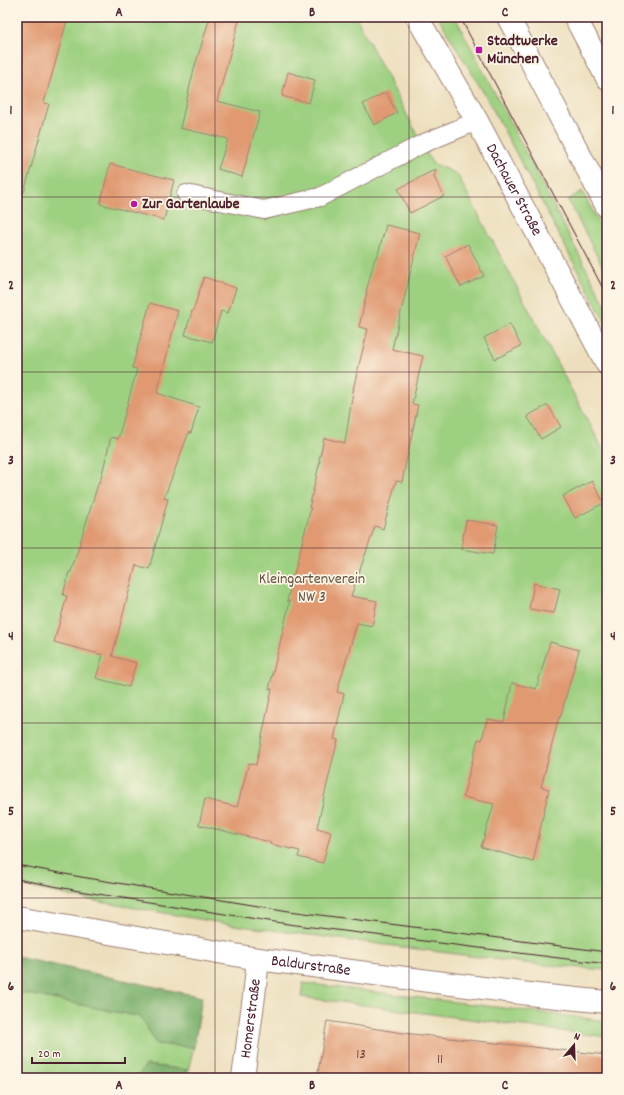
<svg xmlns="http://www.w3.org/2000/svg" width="624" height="1095" viewBox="0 0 624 1095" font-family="Dekko,sans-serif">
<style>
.green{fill:#9dd080;stroke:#747856}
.forest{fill:#7eb26e;stroke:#64684c}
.building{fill:#e09971}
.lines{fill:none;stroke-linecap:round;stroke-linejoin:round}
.lane-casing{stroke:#9c7f74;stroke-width:20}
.street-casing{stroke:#9c7f74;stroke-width:24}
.secondary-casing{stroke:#9c7f74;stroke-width:24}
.lane{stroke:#fff;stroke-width:18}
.street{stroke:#fff;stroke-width:22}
.secondary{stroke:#fff;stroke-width:22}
.tram{stroke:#4a1f2b;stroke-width:1}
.grid{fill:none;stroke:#4a1f2b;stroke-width:1;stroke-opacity:0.55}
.poi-dot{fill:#b5179e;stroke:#fcf5e5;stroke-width:1.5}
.labels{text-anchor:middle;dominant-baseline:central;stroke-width:3.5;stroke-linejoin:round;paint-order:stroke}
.number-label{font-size:14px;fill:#703e3c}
.poi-label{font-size:16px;font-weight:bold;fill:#4a1f2b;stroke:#fcf5e5;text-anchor:start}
.street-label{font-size:16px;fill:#4a1f2b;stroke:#fcf5e5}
.park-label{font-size:16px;fill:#635444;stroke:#fcf5e5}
.neatline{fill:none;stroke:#4a1f2b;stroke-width:1.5}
.grid-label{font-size:13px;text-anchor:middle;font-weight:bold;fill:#4a1f2b}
</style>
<rect width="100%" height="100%" fill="#fcf5e5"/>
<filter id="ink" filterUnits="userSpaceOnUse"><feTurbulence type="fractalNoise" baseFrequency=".025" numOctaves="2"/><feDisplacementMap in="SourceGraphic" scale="8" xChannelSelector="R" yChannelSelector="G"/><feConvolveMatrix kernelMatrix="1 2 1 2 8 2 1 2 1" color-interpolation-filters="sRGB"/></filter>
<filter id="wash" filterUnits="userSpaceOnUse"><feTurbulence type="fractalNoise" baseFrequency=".012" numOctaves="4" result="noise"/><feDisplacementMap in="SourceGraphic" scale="16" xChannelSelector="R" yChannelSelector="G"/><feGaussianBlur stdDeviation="0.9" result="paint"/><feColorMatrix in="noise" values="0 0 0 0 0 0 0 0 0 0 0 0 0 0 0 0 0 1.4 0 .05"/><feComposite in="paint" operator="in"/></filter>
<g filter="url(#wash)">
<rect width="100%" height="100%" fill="#eddfbd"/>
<path class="green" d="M17,17H356L432,163L457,174L607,457V970L532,964L233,925L89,900L17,885Z
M438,17H455L607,308V326L488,100Z
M582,191L607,239V275L568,200Z
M303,983L607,1021V1037L301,997Z
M17,993H23L142,1017L156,1044L194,1047L188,1070L146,1065L137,1078H17Z"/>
<path class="forest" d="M17,957L202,997L194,1047L156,1044L141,1017L23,993H17Z
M146,1065L188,1070L187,1078H137Z"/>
<g id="blocks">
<path class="building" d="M17,17H68L44,103L49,104L24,192L17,191Z
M210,17H240L217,101L260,112L242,177L218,169L228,139L180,128L194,69Z
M288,72L315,80L309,103L282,96Z
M386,92L397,113L374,125L363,104Z
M110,164L174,180L164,220L100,204Z
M436,169L434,177L444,196L410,213L398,189Z
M386,225L420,233L392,349L423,356L412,404L418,405L402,482L396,481L383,529L375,526L351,596L377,601L372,626L357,623L337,692L344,694L334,739L338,740L331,767L317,828L331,832L323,863L298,857L300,851L270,844V842L199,825L205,799L237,807L249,763L256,765L272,689H269L290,601H287L311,508H309L320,461H319L324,438L345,443L354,385L368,329L359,327L367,292H366L375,258H377Z
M468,244L484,276L461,287L445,256Z
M204,277L236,288L228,313L221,311L212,342L185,335L192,311H193Z
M150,303L178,311L157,393L199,407L191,433L189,432L164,498L168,499L149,569L136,565L112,656L136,663L129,687L96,678L103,655L54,642L67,596L63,595L69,572H71L99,481L100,482L111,437L118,439L137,369L132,368Z
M510,324L521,346L495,359L484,338Z
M548,405L561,427L541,439L527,416Z
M592,481L604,503L575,518L563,496Z
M466,520L498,525L493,554L461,549Z
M534,583L560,589L554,613L529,609Z
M550,642L579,650L560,718L559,717L541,787L549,789L533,862L481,847L494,804L463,797L478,739L482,740L487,719L504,722L512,683L536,689Z
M327,1021L403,1033L607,1055V1078H317Z"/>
</g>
</g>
<g filter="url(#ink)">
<use href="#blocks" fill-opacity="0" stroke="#9c7f74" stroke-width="1"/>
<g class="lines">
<defs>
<path id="lane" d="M186,194L264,210L320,197L422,144L477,121"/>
<g id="street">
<path d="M575,17L607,78"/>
<path id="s1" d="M243,1078L254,996L258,959"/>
</g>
<g id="secondary">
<path id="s2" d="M417,17L477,121L607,364"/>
<path d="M508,17L607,207"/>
<path id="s3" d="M17,917L258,959L537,995L607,1002"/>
</g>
</defs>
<use href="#lane" class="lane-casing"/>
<use href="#street" class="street-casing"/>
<use href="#secondary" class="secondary-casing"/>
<use href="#lane" class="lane"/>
<use href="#street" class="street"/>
<use href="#secondary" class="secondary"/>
<path class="tram" d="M460,17L607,296
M17,865L81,877L289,911L607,952
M17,879L79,891L288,924L607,964"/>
</g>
</g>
<path class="grid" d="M215,17V1078M409,17V1078M17,197H607M17,372H607M17,548H607M17,723H607M17,898H607"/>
<g class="poi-dot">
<rect x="475" y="46" width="8" height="8" rx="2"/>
<circle cx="134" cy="204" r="4"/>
</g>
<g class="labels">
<g class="number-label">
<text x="361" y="1055">13</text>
<text x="440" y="1060">11</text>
</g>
<g class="poi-label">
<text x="487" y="41">Stadtwerke<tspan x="487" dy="18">München</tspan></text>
<text x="142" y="204">Zur Gartenlaube</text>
</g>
<g class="street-label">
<text stroke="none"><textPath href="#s2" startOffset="198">Dachauer Straße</textPath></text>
<text stroke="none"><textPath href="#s3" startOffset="298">Baldurstraße</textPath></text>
<text stroke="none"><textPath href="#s1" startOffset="60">Homerstraße</textPath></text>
</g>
<g class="park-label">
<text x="312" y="579">Kleingartenverein<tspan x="312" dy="18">NW 3</tspan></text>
</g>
</g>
<rect width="624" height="1095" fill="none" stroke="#fcf5e5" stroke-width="44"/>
<g transform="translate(574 1045) rotate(19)" stroke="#fcf5e5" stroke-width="3" paint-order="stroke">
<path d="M0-3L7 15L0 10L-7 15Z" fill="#4a1f2b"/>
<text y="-6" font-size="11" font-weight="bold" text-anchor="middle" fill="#4a1f2b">N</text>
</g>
<path d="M32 1057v6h93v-6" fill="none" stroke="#4a1f2b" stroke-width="2"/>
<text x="38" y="1057" font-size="12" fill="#4a1f2b" stroke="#fcf5e5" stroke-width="3" paint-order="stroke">20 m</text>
<rect x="22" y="22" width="580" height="1051" class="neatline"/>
<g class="grid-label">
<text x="119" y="16">A</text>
<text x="312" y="16">B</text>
<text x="505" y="16">C</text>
<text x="11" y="114">1</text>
<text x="613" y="114">1</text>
<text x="11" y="289">2</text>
<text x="613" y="289">2</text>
<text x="11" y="464">3</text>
<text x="613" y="464">3</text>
<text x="11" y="640">4</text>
<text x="613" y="640">4</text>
<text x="11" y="815">5</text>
<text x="613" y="815">5</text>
<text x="11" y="990">6</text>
<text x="613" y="990">6</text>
<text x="119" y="1089">A</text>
<text x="312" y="1089">B</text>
<text x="505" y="1089">C</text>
</g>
</svg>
